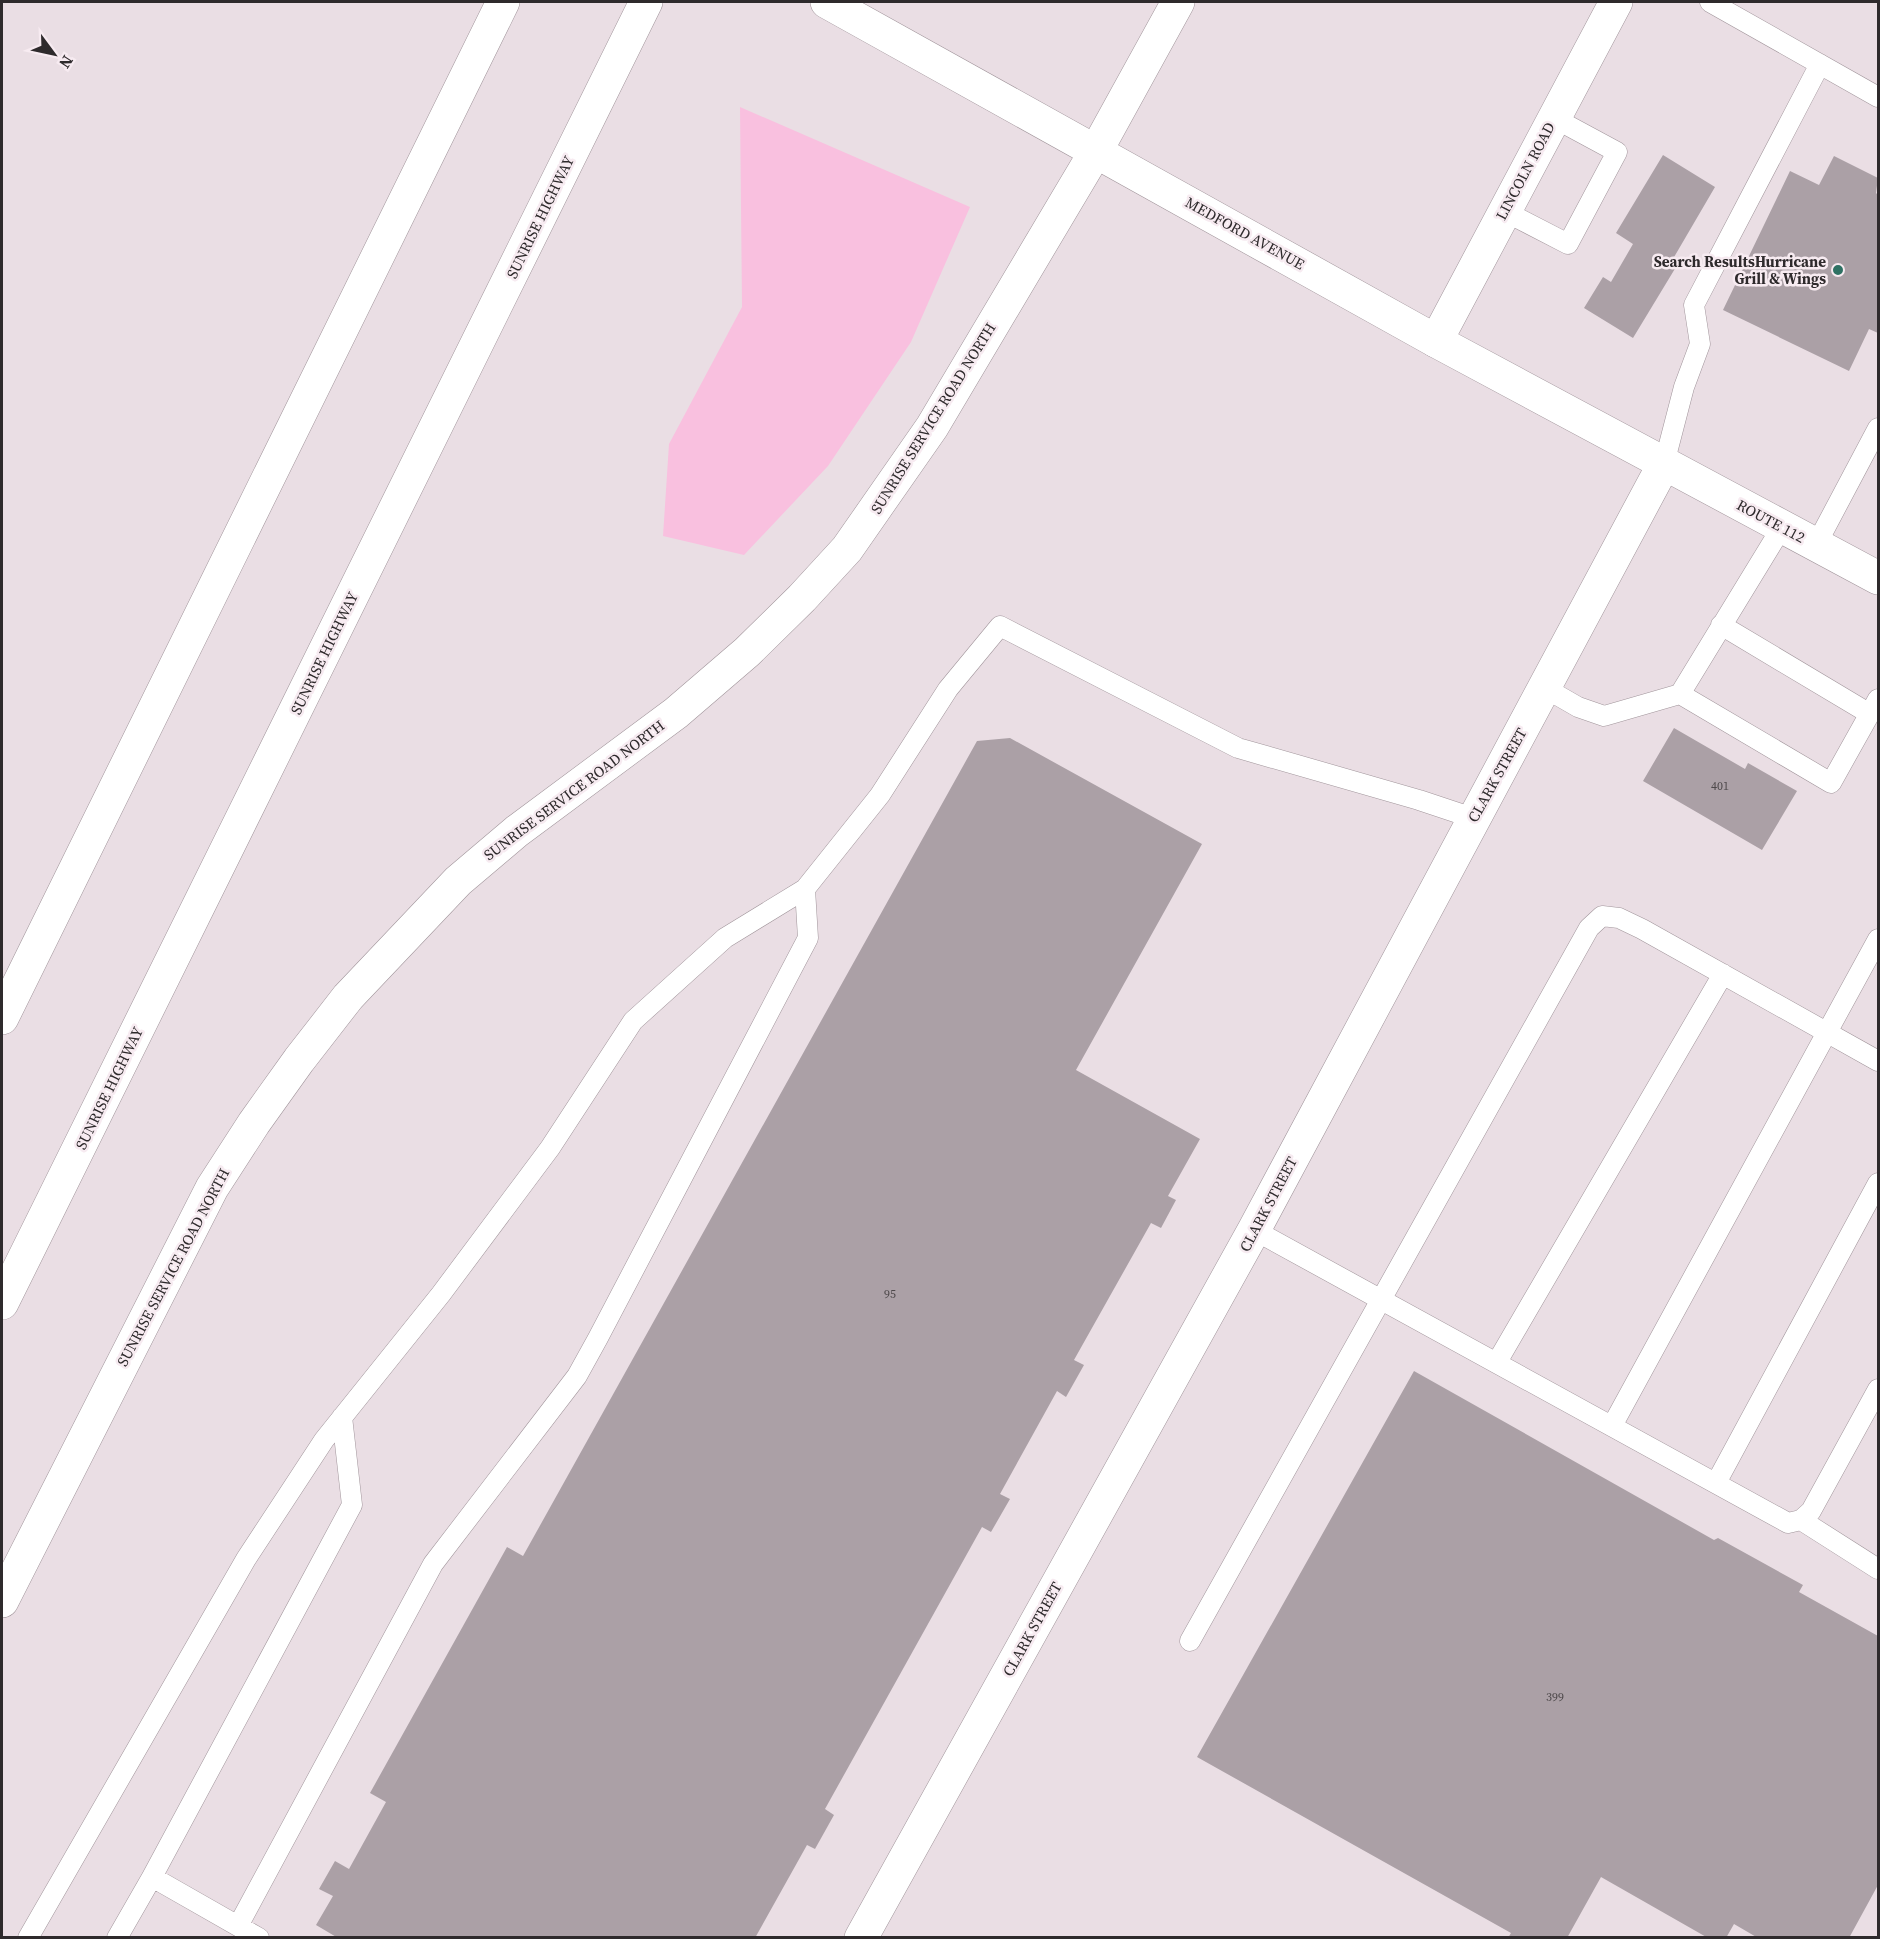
<svg xmlns="http://www.w3.org/2000/svg" width="1880" height="1939" viewBox="0 0 1880 1939" font-family="'Source Serif 4',serif">
<style>
.green{fill:#f9c0df}
.building{fill:#aba0a6}
.lines{fill:none;stroke-linecap:round;stroke-linejoin:round}
.lane-casing{stroke:#a1959b;stroke-width:21}
.street-casing{stroke:#a1959b;stroke-width:34}
.secondary-casing{stroke:#a1959b;stroke-width:34}
.primary-casing{stroke:#a1959b;stroke-width:34}
.highway-casing{stroke:#a1959b;stroke-width:34}
.lane{stroke:#fff;stroke-width:20}
.street{stroke:#fff;stroke-width:33}
.secondary{stroke:#fff;stroke-width:33}
.primary{stroke:#fff;stroke-width:33}
.highway{stroke:#fff;stroke-width:33}
.poi-dot{fill:#2e7163;stroke:#f7ebf1;stroke-width:2}
.labels{text-anchor:middle;dominant-baseline:central;stroke-width:5;stroke-linejoin:round;paint-order:stroke}
.number-label{font-size:12px;fill:#4d484a}
.street-label{font-size:15px;fill:#2e2a2c;stroke:#f7ebf1}
.poi-label{font-size:15px;font-weight:bold;fill:#2e2a2c;stroke:#f7ebf1;text-anchor:end}
</style>
<rect width="100%" height="100%" fill="#eadee4"/>
<path class="green" d="M740,107L970,207L911,342L828,466L744,555L663,536L669,444L742,307Z"/>
<path class="building" d="M1663,155L1715,187L1670,264L1676,267L1633,338L1584,308L1603,277L1611,282L1633,244L1616,233Z
M1834,156L1878,178L1876,193L1878,195V333L1869,329L1849,371L1723,310L1790,171L1819,185Z
M1674,728L1745,769L1748,763L1797,791L1762,850L1643,781Z
M1010,738L1202,844L1076,1070L1200,1139L1168,1196L1176,1200L1161,1228L1151,1223L1074,1360L1084,1365L1066,1397L1057,1391L1000,1494L1010,1499L991,1532L982,1527L825,1809L834,1815L815,1849L807,1845L755,1938H338L316,1925L333,1896L319,1889L335,1861L349,1869L386,1802L370,1793L507,1547L523,1556L977,741Z
M1414,1371L1714,1540L1718,1538L1803,1585L1799,1592L1878,1636V1885L1849,1938H1758L1734,1924L1726,1938H1708L1601,1877L1567,1938H1508L1511,1933L1197,1757Z"/>
<g class="lines">
<defs>
<path id="lane" d="M1710,2L1878,97
M1504,211L1568,244L1617,152L1554,118
M1664,464L1684,387L1700,344L1694,305L1820,64
M1816,545L1878,428
M1721,625L1870,714
M1545,688L1578,707L1604,716L1680,694L1782,527
M1680,694L1831,783L1878,699
M1254,1230L1788,1523L1801,1520L1811,1511L1878,1389
M1497,1362L1723,974
M1612,1426L1878,939
M1716,1483L1878,1183
M1801,1520L1878,1569
M1190,1641L1589,928L1602,916L1619,918L1642,929L1878,1061
M152,1877L352,1505L342,1417
M238,1926L433,1564L577,1376L598,1338L808,938L805,889
M28,1938L246,1559L324,1440L441,1294L550,1148L633,1021L725,938L805,889L880,795L948,689L1000,626L1238,748L1419,800L1473,818
M117,1938L152,1877L259,1938"/>
<path id="street" d="M1436,341L1616,2
M861,1938L1254,1230L1664,464"/>
<path id="secondary" d="M2,1601L212,1188L254,1123L299,1060L348,997L458,881L517,831L676,713L747,652L802,598L847,549L932,427L1096,151L1178,2"/>
<path id="primary" d="M827,2L1436,341L1878,578"/>
<path id="highway" d="M2,1018L503,2
M2,1303L646,2"/>
</defs>
<use href="#lane" class="lane-casing"/>
<use href="#street" class="street-casing"/>
<use href="#secondary" class="secondary-casing"/>
<use href="#primary" class="primary-casing"/>
<use href="#highway" class="highway-casing"/>
<use href="#lane" class="lane"/>
<use href="#street" class="street"/>
<use href="#secondary" class="secondary"/>
<use href="#primary" class="primary"/>
<use href="#highway" class="highway"/>
</g>
<circle class="poi-dot" cx="1838" cy="270" r="6"/>
<g class="labels">
<g class="number-label">
<text x="1720" y="786">401</text>
<text x="890" y="1294">95</text>
<text x="1555" y="1697">399</text>
</g>
<g class="street-label">
<text transform="translate(1525 171) rotate(-62)">LINCOLN ROAD</text>
<text transform="translate(540 217) rotate(-64)">SUNRISE HIGHWAY</text>
<text transform="translate(1245 233) rotate(29)">MEDFORD AVENUE</text>
<text transform="translate(933 418) rotate(-58)">SUNRISE SERVICE ROAD NORTH</text>
<text transform="translate(1771 521) rotate(28)">ROUTE 112</text>
<text transform="translate(324 653) rotate(-64)">SUNRISE HIGHWAY</text>
<text transform="translate(1497 775) rotate(-61)">CLARK STREET</text>
<text transform="translate(574 790) rotate(-37)">SUNRISE SERVICE ROAD NORTH</text>
<text transform="translate(109 1088) rotate(-64)">SUNRISE HIGHWAY</text>
<text transform="translate(1268 1204) rotate(-62)">CLARK STREET</text>
<text transform="translate(173 1267) rotate(-62)">SUNRISE SERVICE ROAD NORTH</text>
<text transform="translate(1032 1629) rotate(-61)">CLARK STREET</text>
</g>
<g class="poi-label">
<text x="1826" y="261">Search ResultsHurricane<tspan x="1826" dy="17">Grill &amp; Wings</tspan></text>
</g>
</g>
<rect width="1880" height="1939" fill="none" stroke="#2e2a2c" stroke-width="6"/>
<g transform="translate(54 54) rotate(123)" stroke="#f7ebf1" stroke-width="4.5" paint-order="stroke">
<path d="M0-4.5L10 22L0 15L-10 22Z" fill="#2e2a2c"/>
<text y="-9" font-size="16" font-weight="bold" text-anchor="middle" fill="#2e2a2c">N</text>
</g>
</svg>
